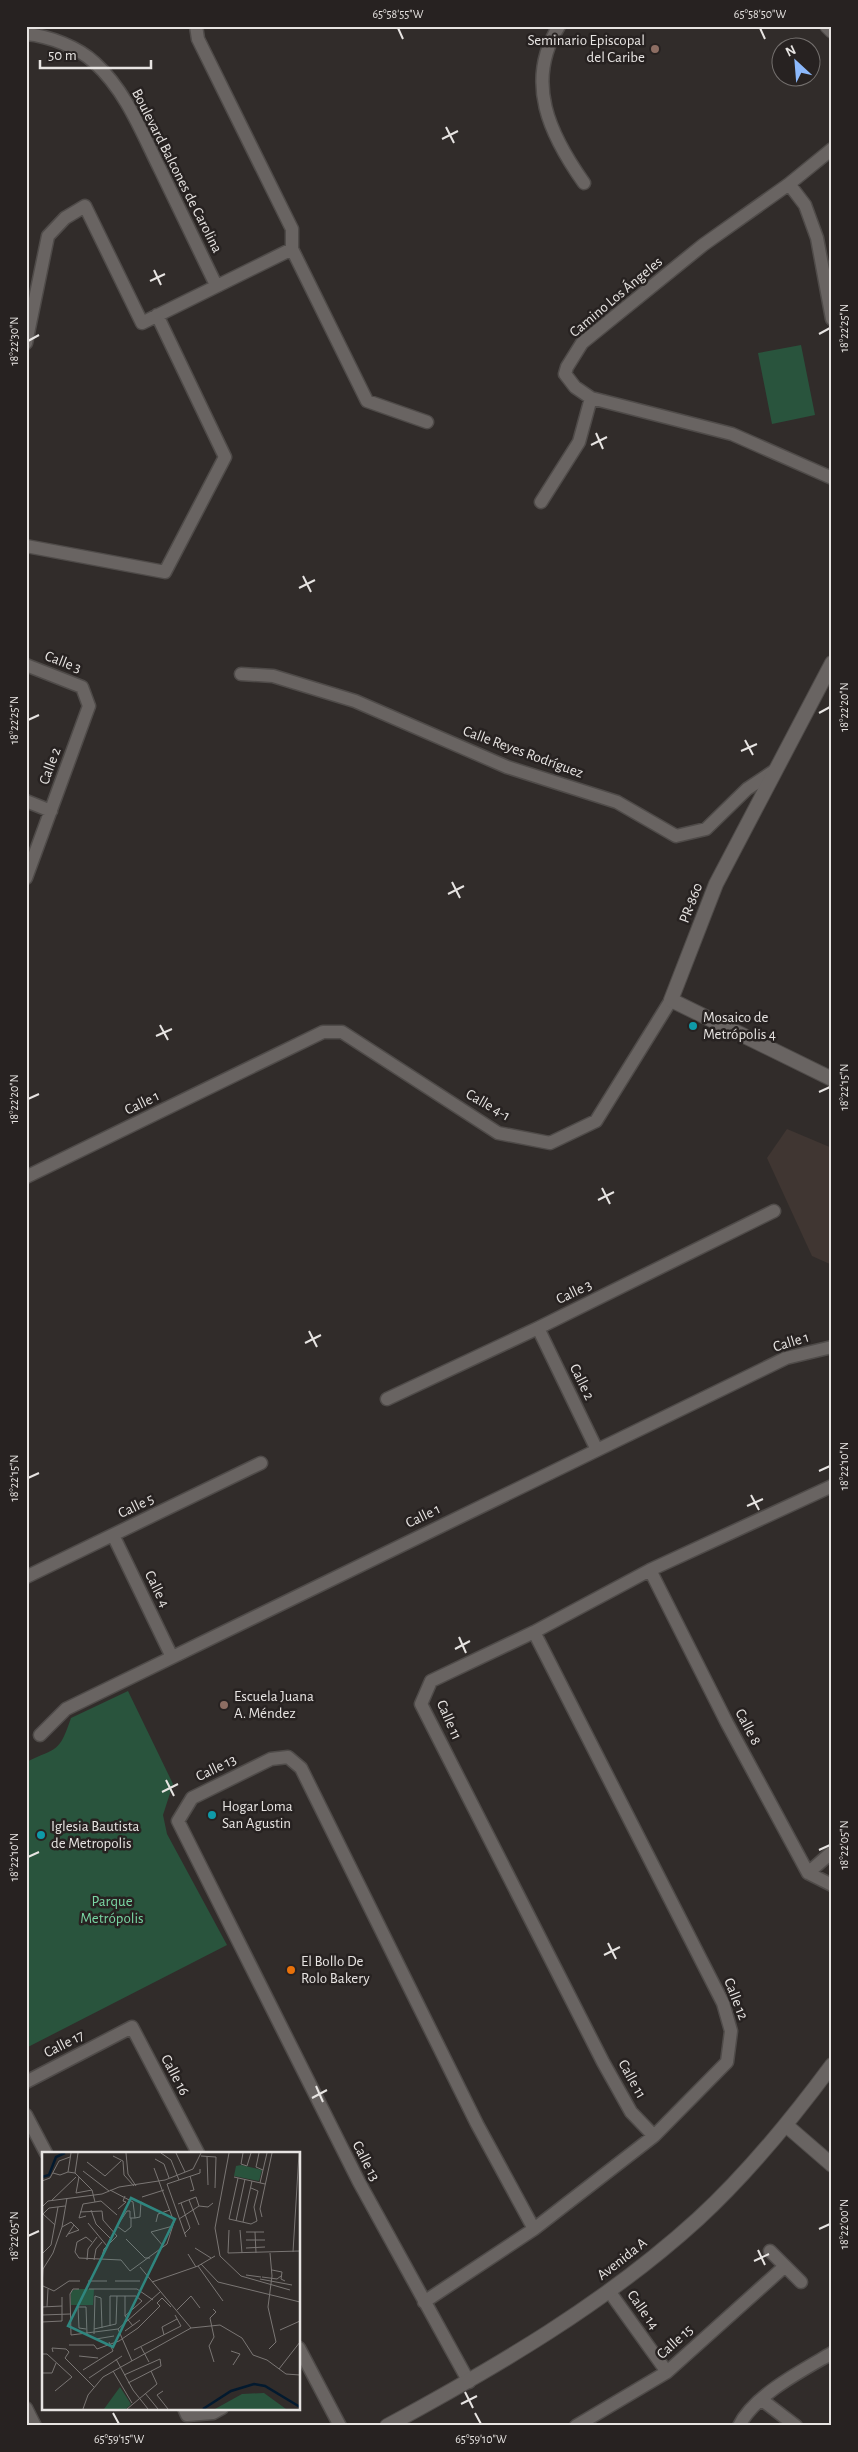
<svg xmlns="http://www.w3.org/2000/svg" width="858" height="2452" viewBox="0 0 858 2452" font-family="'Alegreya Sans',sans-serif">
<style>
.built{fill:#403632}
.green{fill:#29543d}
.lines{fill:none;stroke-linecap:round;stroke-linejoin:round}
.minor-casing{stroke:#4f4b49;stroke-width:15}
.tertiary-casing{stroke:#4f4b49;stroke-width:16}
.minor{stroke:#696462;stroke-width:12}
.tertiary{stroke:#696462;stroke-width:14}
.ticks{fill:none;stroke:#e7e4e2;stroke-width:2}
.education-dot{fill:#8d6e63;stroke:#272221;stroke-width:2}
.culture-dot{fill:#0f9aa8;stroke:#272221;stroke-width:2}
.food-dot{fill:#e8710a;stroke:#272221;stroke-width:2}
.labels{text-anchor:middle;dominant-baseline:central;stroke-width:5;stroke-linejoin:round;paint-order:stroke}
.poi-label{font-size:15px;fill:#e7e4e2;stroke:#272221;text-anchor:start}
.street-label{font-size:15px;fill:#e7e4e2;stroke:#272221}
.park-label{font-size:15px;fill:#7ad6a4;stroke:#272221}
.inset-river{fill:none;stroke:#031a2f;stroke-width:2.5}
.inset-road{fill:none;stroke:#7a7674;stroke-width:1}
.view{fill:#2f867f;fill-opacity:0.15;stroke:#2f867f;stroke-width:2.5}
.inset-edge{fill:none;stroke:#e7e4e2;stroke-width:2.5}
.neatline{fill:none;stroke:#e7e4e2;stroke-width:2}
.ticks-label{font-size:12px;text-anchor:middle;fill:#e7e4e2}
</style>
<rect width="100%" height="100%" fill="#312c2a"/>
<path class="built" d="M787,1129L832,1148V1265L812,1256L767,1158Z"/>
<path class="green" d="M801,345L815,415L772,424L758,353Z
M128,1691L173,1784L163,1815L167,1834L227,1945L26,2048V1762C58,1747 59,1753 71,1718Z"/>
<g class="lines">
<defs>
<path id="minor" d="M559,26C524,82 550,135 584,183
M26,34C49,36 78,47 95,63C126,91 142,133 160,169C179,208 198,247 216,285
M832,149L789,184L703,245L582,343L567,367L565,374L575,387L591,398L732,434L832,478
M789,184L805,205L817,238L832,319
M292,249L367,401L427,422
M26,343L48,236L65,218L85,206L142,323L292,249V229L198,39L196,26
M541,502L579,442L591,398
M26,546L165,572L225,457L157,315
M26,665L82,687L89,706L26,878
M241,674L273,676L355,701L507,767L617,802L676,836L706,829L747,789L774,771
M26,801L51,811
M26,1177L323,1032H342L498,1133L550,1143L596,1121L671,1000
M538,1328L597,1450
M387,1399L538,1328L774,1211
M113,1535L172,1657
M650,1570L727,1723L808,1873L832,1885
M26,1577L261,1463
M40,1735L66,1709L786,1358L832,1347
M808,1873L832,1852
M26,2082L132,2027L198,2153
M26,2115L46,2153
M654,2136L631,2112L603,2062L421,1704L431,1681L534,1632L650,1570L832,1486
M770,2251L801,2282
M609,2291L667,2372
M424,2302L534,2229L654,2136L727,2062L731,2031L723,2003L534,1632
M299,2348L340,2426
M469,2382L359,2182L178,1821L192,1798L271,1759L288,1757L301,1768L477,2124L534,2229
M762,2400L796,2426
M26,2408L35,2426
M184,2408L187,2415L213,2413L222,2408
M576,2426L667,2372L784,2267
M739,2426C754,2395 803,2370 832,2353"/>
<path id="tertiary" d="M827,26L832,31
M832,663L716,884L671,1000L832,1079
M787,2126L832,2165
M387,2426C496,2367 606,2303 698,2219C748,2173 792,2119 832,2065"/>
</defs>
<use href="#minor" class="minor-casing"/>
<use href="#tertiary" class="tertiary-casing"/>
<use href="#minor" class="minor"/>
<use href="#tertiary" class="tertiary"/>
</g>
<path class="ticks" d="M398,28L403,39M760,28L765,39M446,127L454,143M442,139L458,131M154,270L161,285M150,281L165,274M819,334L830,328M28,341L39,335M596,433L603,449M591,445L607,437M303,576L311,592M299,588L315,580M819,713L830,707M28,720L39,715M745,740L753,755M741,751L757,744M452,882L460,898M448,894L464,886M160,1025L168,1040M156,1036L172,1029M819,1092L830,1087M28,1099L39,1094M602,1188L610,1204M598,1200L614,1192M309,1331L317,1347M305,1343L321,1335M819,1471L830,1466M28,1478L39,1473M751,1495L759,1510M747,1506L763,1499M459,1637L466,1653M455,1649L470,1641M166,1780L174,1796M162,1792L178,1784M819,1850L830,1845M28,1857L39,1852M608,1943L616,1959M604,1955L620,1947M316,2086L323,2102M312,2098L327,2090M819,2229L830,2224M28,2236L39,2231M758,2250L765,2265M754,2261L769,2254M465,2392L473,2408M461,2404L477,2396M113,2413L119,2424M475,2413L481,2424"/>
<g class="education-dot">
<circle cx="655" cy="49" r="5"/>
<circle cx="224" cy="1705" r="5"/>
</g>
<g class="culture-dot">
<circle cx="693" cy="1026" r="5"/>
<circle cx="212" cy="1815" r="5"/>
<circle cx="41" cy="1835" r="5"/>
</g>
<circle class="food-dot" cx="291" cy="1970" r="5"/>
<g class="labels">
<g class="poi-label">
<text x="645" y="40" text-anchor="end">Seminario Episcopal<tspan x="645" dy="17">del Caribe</tspan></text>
<text x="703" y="1017">Mosaico de<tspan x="703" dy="17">Metrópolis 4</tspan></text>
<text x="234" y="1696">Escuela Juana<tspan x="234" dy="17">A. Méndez</tspan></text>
<text x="222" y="1806">Hogar Loma<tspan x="222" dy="17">San Agustin</tspan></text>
<text x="51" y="1826">Iglesia Bautista<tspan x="51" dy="17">de Metropolis</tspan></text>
<text x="301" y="1961">El Bollo De<tspan x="301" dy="17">Rolo Bakery</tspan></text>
</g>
<g class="street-label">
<text transform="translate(177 171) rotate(63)">Boulevard Balcones de Carolina</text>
<text transform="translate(616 297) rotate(-40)">Camino Los Ángeles</text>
<text transform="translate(63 662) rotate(21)">Calle 3</text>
<text transform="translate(523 752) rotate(20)">Calle Reyes Rodríguez</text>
<text transform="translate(50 766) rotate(-70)">Calle 2</text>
<text transform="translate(691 903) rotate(-69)">PR-860</text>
<text transform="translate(142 1103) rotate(-26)">Calle 1</text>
<text transform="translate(488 1105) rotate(30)">Calle 4-1</text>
<text transform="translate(574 1292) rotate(-26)">Calle 3</text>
<text transform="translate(791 1342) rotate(-17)">Calle 1</text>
<text transform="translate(582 1382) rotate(64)">Calle 2</text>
<text transform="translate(136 1506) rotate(-26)">Calle 5</text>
<text transform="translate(423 1516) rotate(-26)">Calle 1</text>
<text transform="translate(157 1589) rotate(64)">Calle 4</text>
<text transform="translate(449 1720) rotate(66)">Calle 11</text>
<text transform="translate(748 1727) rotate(62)">Calle 8</text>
<text transform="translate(216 1768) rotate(-26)">Calle 13</text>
<text transform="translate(736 1999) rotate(69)">Calle 12</text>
<text transform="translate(64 2044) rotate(-27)">Calle 17</text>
<text transform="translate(175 2075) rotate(62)">Calle 16</text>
<text transform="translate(632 2079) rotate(61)">Calle 11</text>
<text transform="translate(366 2161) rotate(63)">Calle 13</text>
<text transform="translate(622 2259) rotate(-38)">Avenida A</text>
<text transform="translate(643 2310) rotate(55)">Calle 14</text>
<text transform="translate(675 2342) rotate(-42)">Calle 15</text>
</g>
<g class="park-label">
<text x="112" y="1901">Parque<tspan x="112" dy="17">Metrópolis</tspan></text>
</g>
</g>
<g transform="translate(42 2152)">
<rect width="258" height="258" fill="#312c2a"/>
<path d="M199,13L220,18L217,29L192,24L194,14ZM35,137H52L51,153H29V139ZM78,235L89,252L84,257H62ZM222,241L244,257H173L200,242Z" fill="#29543d"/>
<path class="inset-river" d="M0,25L7,23L14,5L23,1M161,257L189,239L212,232L223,234L258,255"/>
<path class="inset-road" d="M84,1L86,22L94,34M119,1L129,8L137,28M134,1L143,20M187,1L173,76L178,104L199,124L248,138M201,1L199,12L205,14L209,1M217,1L214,15L221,18M71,4L81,9L82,23L92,34M159,4L174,5L173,36M165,4L166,33M113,7L122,12L127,26M45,10L63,24L79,9M41,19L67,39M26,20L33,21L50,38L53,50M11,21L18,23L26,20L29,1M33,21L36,1M148,24L152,38L148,39M37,25L34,41L50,38M192,25L223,32M196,26L187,67L209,72L215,69L212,55L216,39L209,36M0,29L8,26L17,9L28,5M218,31L225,1M68,38L91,50L93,66M100,45L122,38M10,48L34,25M147,48L157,73M139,51L148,76L142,82M136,52L154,45L157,54L137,67M157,54L166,55L171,51M0,55L6,49L60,42L77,35L123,28L151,17L159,1M76,57L84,50L81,49L83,44M49,58L54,72L71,89M38,60L60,59M44,64L37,66L41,52L59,49L75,63M220,65L218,57L230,1M89,66V75L83,80L75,74L85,59H88V66H93M93,66L98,65L99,50L106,54M194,69L203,27M114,70L116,62L128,58M201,70L210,29M46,71L65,94M13,73L1,62L7,56L23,54M20,75L29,70L32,73L24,85M187,78L186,101L258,99M198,78L200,101M204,80H222M213,80L214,101M26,82L37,78L32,73M144,85L125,32L158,21V17M84,87L103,106H108M204,88H223M50,90L44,85L35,90L33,100L37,106L79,108L88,119L125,92L132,70L112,16M122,95L109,80L131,74M153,96L169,106M204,96L223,95M251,100L257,1M0,102L9,93L16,55M146,102L154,115M45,108L46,97L55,85M52,108L54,97L60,90M59,108L62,97L75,84L61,68L60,59M159,112L176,130L258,150M156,114L181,149M98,115L149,176L178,173L200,186L211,203L225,208L244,222L258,223M230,118L240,120L239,127L243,129M204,123L219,125M220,125L235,127L239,124M218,127L250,133M46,129H65M73,129H98M110,130L156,114L173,104M1,134L12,139L27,129H38M0,135L1,117L11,101L20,75L25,46M37,137H31L28,142L29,183L76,177L118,140M47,137H95L111,148M83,144V164L91,174M118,154L115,151L120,146L129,155M0,155L20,154M5,155L6,137M171,157L174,160L168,166L172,185L167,194L172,210M135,158L149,144L158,156M0,163L28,162M0,170L20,169V145M68,174V144H94L100,149L83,164M44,177L37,176L36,155H44L45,182M52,177L74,172L75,144M76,177L90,209M238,178L258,169M83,179L98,168M52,182L53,144L59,146L60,176M122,183L120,175L135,167M54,187L72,184M27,193H52L55,197L77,189L96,176L118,154M99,195L107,210M227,197L234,190L226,155L230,124L228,101M92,198L139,174L133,163M189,199L198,202L191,213M11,200L10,196L24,197L27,200L23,206L52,235M0,202H5L30,225L13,239M37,204L56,206M74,207L91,238L106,257M237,217L258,190M41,218L71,199L67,190M71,219L90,251M0,221H10L14,211M82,223L118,207L119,214L86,231M47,226L80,204M121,239L115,243L126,257M103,241L116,257M41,257L46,243L61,225L149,176M85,257L115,232L109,219"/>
<path class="view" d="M89,46L133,67L71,195L26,174Z"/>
<rect width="258" height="258" class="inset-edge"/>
</g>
<rect width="858" height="2452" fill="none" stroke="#272221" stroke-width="55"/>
<g transform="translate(796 62) rotate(334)"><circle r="24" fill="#272221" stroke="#74706e"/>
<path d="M0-4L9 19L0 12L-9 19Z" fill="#8cb9fc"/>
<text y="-8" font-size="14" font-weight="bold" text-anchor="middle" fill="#e7e4e2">N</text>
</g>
<path d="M40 60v8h111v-8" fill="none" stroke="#e7e4e2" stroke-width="2.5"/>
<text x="48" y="60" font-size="15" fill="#e7e4e2" stroke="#272221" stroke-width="4" paint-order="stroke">50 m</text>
<rect x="28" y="28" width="802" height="2396" class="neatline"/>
<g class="ticks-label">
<text x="398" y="18">65°58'55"W</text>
<text x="760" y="18">65°58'50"W</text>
<text transform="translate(844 328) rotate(-90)" y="4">18°22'25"N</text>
<text transform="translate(14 341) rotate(-90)" y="4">18°22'30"N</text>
<text transform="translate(844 707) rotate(-90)" y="4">18°22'20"N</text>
<text transform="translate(14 720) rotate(-90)" y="4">18°22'25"N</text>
<text transform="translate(844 1087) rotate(-90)" y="4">18°22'15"N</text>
<text transform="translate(14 1099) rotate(-90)" y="4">18°22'20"N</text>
<text transform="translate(844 1466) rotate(-90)" y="4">18°22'10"N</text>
<text transform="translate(14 1478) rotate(-90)" y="4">18°22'15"N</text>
<text transform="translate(844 1845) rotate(-90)" y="4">18°22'05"N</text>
<text transform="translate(14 1857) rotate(-90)" y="4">18°22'10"N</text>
<text transform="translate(844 2224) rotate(-90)" y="4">18°22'00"N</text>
<text transform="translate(14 2236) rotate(-90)" y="4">18°22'05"N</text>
<text x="119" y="2443">65°59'15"W</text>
<text x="481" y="2443">65°59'10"W</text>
</g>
</svg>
